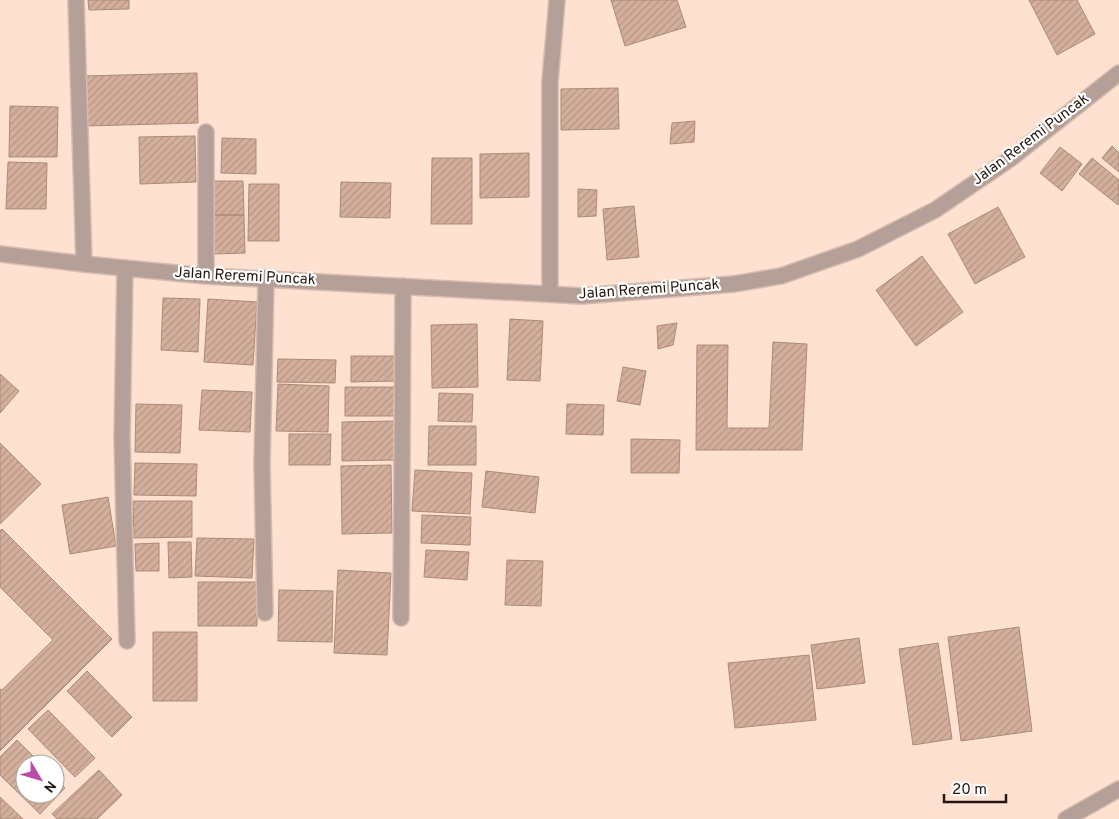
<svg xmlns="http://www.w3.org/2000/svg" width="1119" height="819" viewBox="0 0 1119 819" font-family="Overpass,sans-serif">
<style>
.building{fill:url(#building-hatch);stroke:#ac8a77}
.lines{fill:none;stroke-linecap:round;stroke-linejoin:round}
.minor-casing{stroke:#d8bdae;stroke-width:18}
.minor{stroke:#b49f99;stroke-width:15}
.labels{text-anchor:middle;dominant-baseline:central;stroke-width:4.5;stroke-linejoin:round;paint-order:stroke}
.street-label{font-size:15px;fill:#241710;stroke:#fff}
</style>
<defs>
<pattern id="building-hatch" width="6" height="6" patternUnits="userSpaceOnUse" patternTransform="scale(1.25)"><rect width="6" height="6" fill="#d3af9c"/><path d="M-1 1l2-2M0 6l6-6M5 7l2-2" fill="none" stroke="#b59685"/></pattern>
</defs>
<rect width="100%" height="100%" fill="#ffe1d1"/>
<path class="building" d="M88,0H129V9L89,10Z
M611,0H677L686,27L625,46Z
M1029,0H1077L1095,34L1057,55Z
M197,73L198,123L85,126L84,76Z
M618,88L619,129L561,130V89Z
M10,106L58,107L57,157H9Z
M695,121L694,142L670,144L672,123Z
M195,136L196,182L140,184L139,137Z
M222,138L256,139V174L221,173Z
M1112,146L1119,153V172L1102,158Z
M1060,147L1082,164L1062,191L1040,173Z
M529,153V197L480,198V154Z
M432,158H472V224H431Z
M1092,158L1119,180L1118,205L1079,174Z
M8,162L47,163L46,209H6Z
M212,181H243L244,215H213Z
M341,182L391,183L390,218L340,217Z
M249,184H279V241H248Z
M578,189L597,190L596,216L578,217Z
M634,206L639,257L607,260L603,209Z
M998,207L1025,257L975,284L948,234Z
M213,215H244L245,253L214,254Z
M922,256L963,312L916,346L876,290Z
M163,298L200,299L198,352L161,350Z
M208,299L257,302L253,365L204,362Z
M510,319L543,321L540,381L507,380Z
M677,323L673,345L658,349L657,326Z
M477,324L478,387L432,388L431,325Z
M773,342L807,344L802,450H696L697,345H728L727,428H769Z
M351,356H398V381L351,382Z
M278,359L336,360L335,383L277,382Z
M623,367L646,371L640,405L617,401Z
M0,374L19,391L0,413Z
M278,384L329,386L328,432L276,431Z
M345,387H397V416H345Z
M202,390L252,392L250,432L199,430Z
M439,393L473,394L472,422L438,421Z
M136,404L182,405L180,453L135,452Z
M567,404L604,405L603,435L566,434Z
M396,421V460L342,461V422Z
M429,426H476V465H428Z
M289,434H331L330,465H289Z
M631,439L680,440L679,473H631Z
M0,443L41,484L0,524Z
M135,463L197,464L196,496L134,495Z
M391,465L392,533L342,534L341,466Z
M415,470L472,473L470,514L412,511Z
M486,471L539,477L535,513L482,507Z
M108,497L116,546L70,554L62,505Z
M133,501H192V537L134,538Z
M422,515L471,517L470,545L421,543Z
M2,529L112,639L0,751V689L2,690L53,640L0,587V531Z
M197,538L254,539L252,578L195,576Z
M168,542H191L192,577L169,578Z
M159,543V571H136L135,544Z
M426,550L469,552L467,580L424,577Z
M507,560L543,561L541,606L505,605Z
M338,570L391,573L387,655L334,653Z
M198,582H257V626H198Z
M279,590L333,591L332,642L278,641Z
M1019,627L1032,731L961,741L948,637Z
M153,632H197V701H153Z
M859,638L865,683L817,689L811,645Z
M938,643L952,739L913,745L899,649Z
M809,655L816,720L735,728L728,663Z
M87,671L132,717L112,737L67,691Z
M48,710L95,758L75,777L28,729Z
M17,740L41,764H25V794H55V778L65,788L40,814L0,775V757Z
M99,770L122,795L97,819H57L52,814Z
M0,797L23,819H0Z"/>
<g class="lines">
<defs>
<path id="minor" d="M76,0L84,264
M0,254L84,264L206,276L582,296L734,284L781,276L858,249L935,210L1010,159L1119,73
M125,268L122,438L127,641
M206,276V132
M550,293V81L557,0
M265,613L262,464L266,278
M401,618L403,286
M1066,819L1119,789"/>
</defs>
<use href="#minor" class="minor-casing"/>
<use href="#minor" class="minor"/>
</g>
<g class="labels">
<g class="street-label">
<text transform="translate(1031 140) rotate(-37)">Jalan Reremi Puncak</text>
<text transform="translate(245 277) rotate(3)">Jalan Reremi Puncak</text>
<text transform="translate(649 290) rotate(-4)">Jalan Reremi Puncak</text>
</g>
</g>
<g transform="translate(40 779) rotate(128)"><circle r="24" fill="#ffffff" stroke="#a7a29f"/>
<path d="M0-4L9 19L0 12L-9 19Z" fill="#ba4ba9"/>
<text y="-8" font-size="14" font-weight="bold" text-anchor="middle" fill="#241710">N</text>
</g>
<path d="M944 794v8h62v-8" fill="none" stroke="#241710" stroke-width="2.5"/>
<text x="952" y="794" font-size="15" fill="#241710" stroke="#ffffff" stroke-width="4" paint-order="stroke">20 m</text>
</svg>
